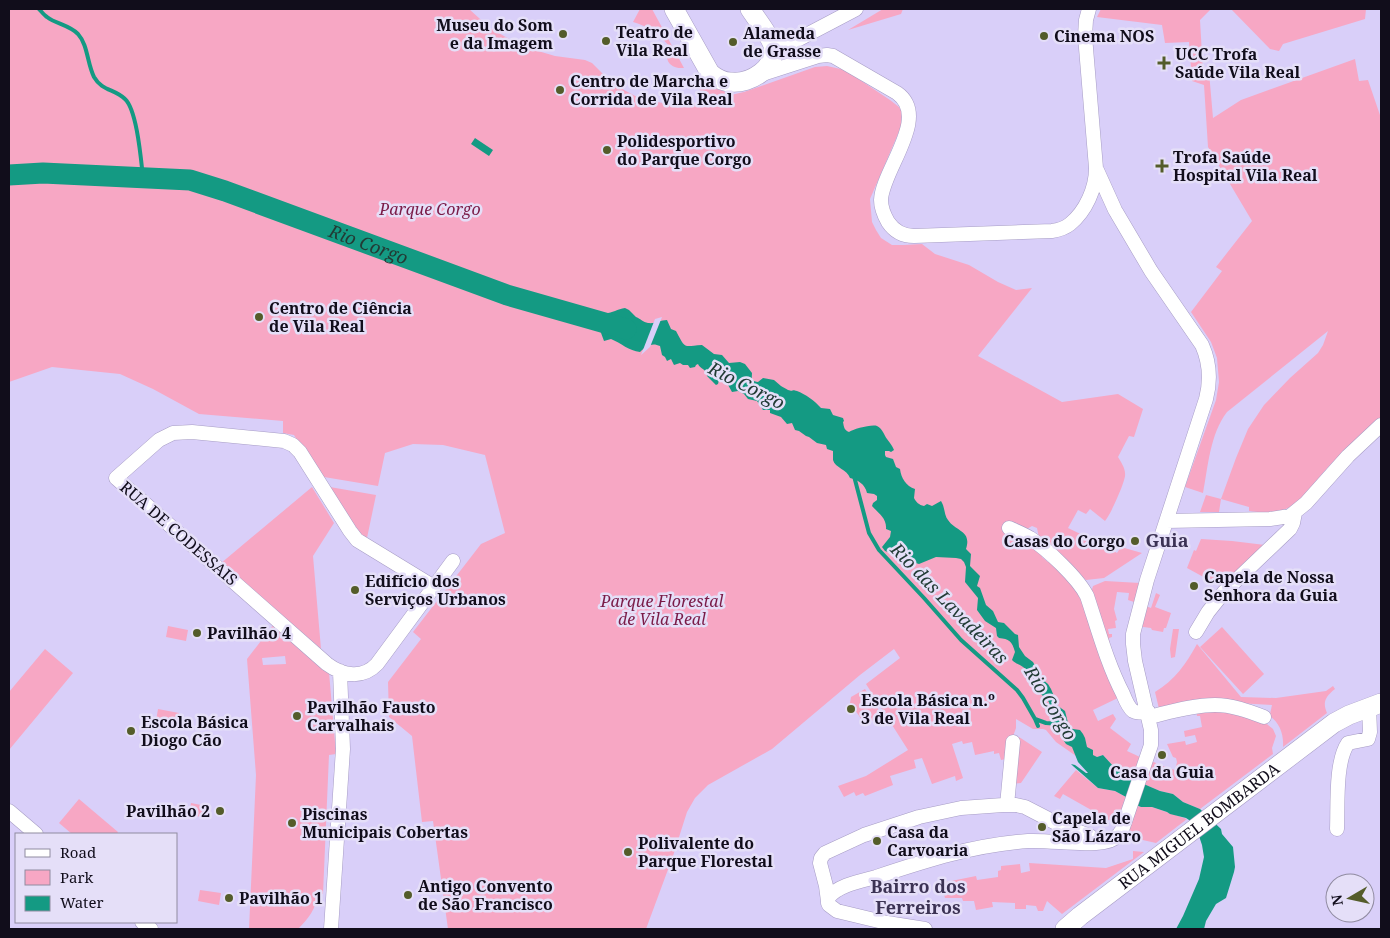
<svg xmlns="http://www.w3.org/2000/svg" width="1390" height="938" viewBox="0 0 1390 938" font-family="'Noto Serif',serif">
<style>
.green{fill:#f7a7c4;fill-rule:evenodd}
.water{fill:#149a83}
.pier{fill:#d9cff9}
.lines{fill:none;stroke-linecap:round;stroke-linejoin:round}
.stream{stroke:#149a83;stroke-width:4}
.river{stroke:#149a83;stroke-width:21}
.street-casing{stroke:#a79dc5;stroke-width:15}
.secondary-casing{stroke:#a79dc5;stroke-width:20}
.street{stroke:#fff;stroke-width:14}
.secondary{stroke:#fff;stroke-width:19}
.poi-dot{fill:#545c2a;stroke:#e5dff8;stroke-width:2}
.labels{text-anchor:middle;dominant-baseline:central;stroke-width:5;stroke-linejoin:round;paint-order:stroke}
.poi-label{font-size:16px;font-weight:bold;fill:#110d1b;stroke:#e5dff8;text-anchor:start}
.park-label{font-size:16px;font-style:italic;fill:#7a1b48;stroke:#e5dff8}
.street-label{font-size:16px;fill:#110d1b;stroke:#e5dff8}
.water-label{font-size:18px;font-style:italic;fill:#223b35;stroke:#e5dff8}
.neighbourhood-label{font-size:18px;font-weight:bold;fill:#3c3354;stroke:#e5dff8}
</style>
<rect width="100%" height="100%" fill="#d9cff9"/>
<path class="green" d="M9,9H469L490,28L521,46L555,56L585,60L592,63L609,80L624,90L639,98L672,105H686L744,92L815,67L827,66L845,70L890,100L899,107L902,112L901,127L870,199L872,222L876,230L881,238L892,245H904L922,244L935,254L969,265L998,282L1016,290L1032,288L978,356L1062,402L1118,394L1143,409L1134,437L1129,436L1118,457C1121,462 1126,469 1125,476C1124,484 1111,514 1105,521L1090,509L1086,514L1078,510L1068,528L1093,540L1100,547L1105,544L1113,548L1112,550L1117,553L1121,547L1142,553L1104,578L1086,580L1040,543L1037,528L1032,526L1027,529L1042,554V557L1048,562H1051L1077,587L1120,697L1093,710L1098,721L1113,714L1116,719L1110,728L1131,744L1127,751L1140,757L1132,779L1126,774L1114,767L1103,755L1097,757L1076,754V756L1056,742L1046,730L1043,729H1033L1016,719V728L1011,742L1010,758L1001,760L999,753L994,754V751L975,755L972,742L963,744L962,741L952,744L963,778L956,781L955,776L932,784L922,758L914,760L916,768L890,776L893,785L865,796L863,793L856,796L854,792L844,797L838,786L866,776L908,750L866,684L900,658L894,649L860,675L772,749L708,785L695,798L687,812L673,856L646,929H448L433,821L422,822L412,736L389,717L388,682L421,639L413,632L481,544L505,533L485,455L443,445L413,444L385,453L378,486L318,476L294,435L283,433V421L199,414L153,389L120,374L52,367L9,382Z
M640,9H652L684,68C669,69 663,59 670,47C660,35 648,26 633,22Z
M883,9H903L901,14L848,30Z
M1101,9H1211L1200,20L1203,72H1209L1213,118L1241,100L1355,59L1359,81L1368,80L1381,118V418C1364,433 1346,448 1330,465C1301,496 1298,518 1249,511V507L1221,499L1219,512H1200L1206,495L1221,499L1236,458L1248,429L1264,405L1290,378L1318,353L1323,345L1328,331L1227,412C1210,434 1208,467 1203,493L1185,487L1216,400L1219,382L1217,358L1211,342L1191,312L1222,271L1216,267L1252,221L1208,147L1204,85L1192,81L1189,42L1165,43L1162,25L1097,17Z
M1231,9H1366L1365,19L1283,44L1279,51L1270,49Z
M694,79H701L711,87L726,92L727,94L705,100Z
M324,486L376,495L367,538L355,531Z
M312,487L334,523L313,556L321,649L220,564Z
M1201,539L1232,541L1265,545L1220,586L1187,568L1194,550L1196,551Z
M1105,581L1140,583L1134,602L1128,600L1129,593L1117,592L1114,609L1117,620L1115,621L1116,628L1108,629L1109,634H1112V637L1109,638L1111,656L1091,593L1093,586Z
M1156,593L1160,595L1155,607L1171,613L1166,628H1164L1163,632L1152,630L1151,628L1136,626L1143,605L1151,608Z
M274,624L329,672L336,754L329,755L323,894H318C316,909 308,919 298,929H249L256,775L247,659ZM285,656L286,664L263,665L262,658Z
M168,626L188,630L186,641L166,637Z
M1222,627L1264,674L1243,694L1200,647Z
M1173,629H1179L1175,657L1171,658L1170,649Z
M1197,644L1241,697L1276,698L1326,691L1333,686L1335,689C1326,696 1322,702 1327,713L1283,747C1284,732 1278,719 1264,713L1270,714L1272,705L1220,702L1160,713L1155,692C1175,680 1186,664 1197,644Z
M45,649L73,673L9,750V692Z
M865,689L886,721L862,720L850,703L851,697Z
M1209,708L1262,720L1273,729L1276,736L1272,748L1273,754L1200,809L1183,802L1173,794L1160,791L1143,784L1151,761L1156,763V764L1175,770L1177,762L1176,758L1173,757L1167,744L1185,741L1186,745L1197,742L1195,735L1185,737L1184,731L1202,727L1200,716H1197L1196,709Z
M158,709L179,713L177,724L156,721Z
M1019,737L1042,752L1021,783L1010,784L1016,742Z
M1076,770L1098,788L1115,791L1126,797L1116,824L1063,794L1060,799L1054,796Z
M79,799L118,832L117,834H72L59,823Z
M191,803L211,807L209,818L189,815Z
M1136,805L1141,807H1152L1187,819L1156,843L1125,836Z
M1133,851L1144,852L1062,914L1047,901L1043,911H1038L1036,906L1026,905V909H1015V903L992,902L993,907L976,910L974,901H963L962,898H945L941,883L976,876L977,880L998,877V871L1001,870V866L1020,864L1021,873L1030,871L1029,863L1106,868L1133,859Z
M200,890L221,893L219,905L198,901Z"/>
<path class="water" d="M475,138L493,150L489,156L471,144Z
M625,308L629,310L636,317C641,319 643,322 648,323C655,324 660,320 667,320L671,329L676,331C686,350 683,346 702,345L714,354L722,355L729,363L740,362L745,364L752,373C752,378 750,381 758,382L763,378L774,380L781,386C783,387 786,389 788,390C794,392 791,389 797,391C805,394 815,401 821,408L830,409L833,415L843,418L844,421L843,422C844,427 844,430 849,432C853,429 872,424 877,426C883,429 884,435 887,439C890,443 892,445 894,450L891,452L889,451H885V455L886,457L893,459L896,467L900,469C901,478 906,486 915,489L914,498C916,502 919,505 924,506L927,504L932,506L941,501C945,507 944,515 948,520C956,532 972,530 966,549L971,554L970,566L980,576L977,586L980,588L986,605L993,611L998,622L1004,623L1015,634L1018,635L1019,647L1025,656L1033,662L1042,679L1048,684L1051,689L1058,706L1065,711L1069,727L1073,729L1080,730L1083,734L1085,738L1087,747L1093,750V755L1097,757L1103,755L1114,767L1126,774L1132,779L1160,791L1173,794L1183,802L1200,809L1221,829L1222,834L1233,847L1235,867L1234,872L1226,898L1216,904L1206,921L1204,929H1176L1183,916L1199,879L1204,857L1202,845L1197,830L1189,820L1186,818L1170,814L1167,812L1152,807H1141L1136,805L1126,797L1115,791L1098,788L1073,766L1071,764L1075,765L1086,773H1088L1078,762L1072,747L1066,744L1062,738L1059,731L1052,720L1049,702L1039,692L1038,683C1031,679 1030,671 1023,667C1019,664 1016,664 1012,660L1015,652C1012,641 1009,639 999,638L997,636L996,628L985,621L977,610L978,598L965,582L966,567L964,562L961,559L956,558L936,557L919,564L905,560L900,563L891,553L885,551L882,547L890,537L891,531L886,529C887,518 878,513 872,506L873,503L877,500V496L874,494L867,493C865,484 858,480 850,478C847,469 835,468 833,460C833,457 833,454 833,451L827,449L826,445L817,443L809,437L806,436L799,431L795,430L792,423L787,424L781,417L770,413V410H763L757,401L748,399L744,394L738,391L732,392L727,383L723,380H719L718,384L716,385L707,376C707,369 700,369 698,364L696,365L695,367L690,368L688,365H683L680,363L674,365L671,359L667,361L665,357L662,355L660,346C652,342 646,346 640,352C629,351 621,343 611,339L604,341L597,322L601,315L604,313C611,314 617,309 625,308Z"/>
<path class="pier" d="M662,317L650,347L641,355L655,319Z"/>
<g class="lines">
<path class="stream" d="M39,9C41,11 44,15 47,17C56,24 69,25 78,34C88,45 87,63 94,77C102,91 115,89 125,99C137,110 141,160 143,177
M854,476L869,533L879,550L924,598L961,640L1017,690L1023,698L1035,719L1046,723L1060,724
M1035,719L1038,726"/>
<path class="river" id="s1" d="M9,175L43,173L190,180L225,191L507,295L626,329"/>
<defs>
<path id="street" d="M767,36L784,40H797L856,9
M759,75L818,56L827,55L833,56L897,93C931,117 882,170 881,200C881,208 884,215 888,222C894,231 903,236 914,236L1052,231C1059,230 1065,228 1070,224C1086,211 1096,188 1096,168
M1166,521L1270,519L1290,516L1306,503L1348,456L1381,425
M1009,528C1016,531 1023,534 1030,538C1047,549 1078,578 1087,596C1098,629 1107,663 1123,694C1125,699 1128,707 1133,711C1138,714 1143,712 1148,711
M434,587L357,540L350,531L300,452L293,445L284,441L192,432L173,433L159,440L116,478L327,664C343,676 363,679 377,664L453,561
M1196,632L1208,612L1224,592L1290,529L1293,523L1295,513
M1149,717C1170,712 1193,705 1215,705C1232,705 1248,711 1264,717
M1007,805L1013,742
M9,811L36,834
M1337,829C1338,805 1335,762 1348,743L1368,739L1370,732L1369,707
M828,901L826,886L820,863L821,858L825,853L864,835L919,817L961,808L1003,805H1016L1025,807L1056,823L1090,836L1097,842
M142,922L151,929
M331,929L343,749L340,671
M925,929L887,923L837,911L829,905L828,903V898C838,885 861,881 876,877C927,860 974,845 1028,841C1052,840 1081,846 1104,842C1112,841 1118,837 1122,830L1151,745V730L1135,661L1133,644V634L1147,580L1206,399C1211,380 1210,363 1202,345L1151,271L1115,210L1096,168L1085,36L1086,20L1089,9"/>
<g id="secondary">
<path d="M674,9L710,73C716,78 722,82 731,82C750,84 777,68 773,46C771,37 755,17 750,9"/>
<path id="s2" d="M1065,929L1080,916L1334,723L1349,715L1381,703"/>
</g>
</defs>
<use href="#street" class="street-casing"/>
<use href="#secondary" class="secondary-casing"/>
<use href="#street" class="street"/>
<use href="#secondary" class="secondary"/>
</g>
<g class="poi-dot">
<circle cx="563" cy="34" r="5"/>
<circle cx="1044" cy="36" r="5"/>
<circle cx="606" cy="41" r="5"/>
<circle cx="733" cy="42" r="5"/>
<path d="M1161.5 55.5h5v5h5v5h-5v5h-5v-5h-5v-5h5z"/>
<circle cx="560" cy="90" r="5"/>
<circle cx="607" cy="150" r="5"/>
<path d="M1159.5 158.5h5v5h5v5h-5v5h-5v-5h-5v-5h5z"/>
<circle cx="259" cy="317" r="5"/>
<circle cx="1135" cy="541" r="5"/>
<circle cx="1194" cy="586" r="5"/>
<circle cx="355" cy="590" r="5"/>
<circle cx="197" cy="633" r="5"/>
<circle cx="851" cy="709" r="5"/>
<circle cx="297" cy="716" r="5"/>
<circle cx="131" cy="731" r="5"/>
<circle cx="1162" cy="755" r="5"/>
<circle cx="220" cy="811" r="5"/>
<circle cx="292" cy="823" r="5"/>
<circle cx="1042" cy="827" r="5"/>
<circle cx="877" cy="841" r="5"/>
<circle cx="628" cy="852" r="5"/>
<circle cx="408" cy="895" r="5"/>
<circle cx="229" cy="898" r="5"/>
</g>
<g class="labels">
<g class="poi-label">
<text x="553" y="25" text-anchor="end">Museu do Som<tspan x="553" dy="18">e da Imagem</tspan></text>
<text x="616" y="32">Teatro de<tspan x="616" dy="18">Vila Real</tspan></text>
<text x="743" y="33">Alameda<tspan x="743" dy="18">de Grasse</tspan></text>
<text x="1054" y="36">Cinema NOS</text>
<text x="1175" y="54">UCC Trofa<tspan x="1175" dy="18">Saúde Vila Real</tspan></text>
<text x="570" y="81">Centro de Marcha e<tspan x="570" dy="18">Corrida de Vila Real</tspan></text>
<text x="617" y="141">Polidesportivo<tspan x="617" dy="18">do Parque Corgo</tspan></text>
<text x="1173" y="157">Trofa Saúde<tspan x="1173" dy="18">Hospital Vila Real</tspan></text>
<text x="269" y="308">Centro de Ciência<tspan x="269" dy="18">de Vila Real</tspan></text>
<text x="1125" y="541" text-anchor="end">Casas do Corgo</text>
<text x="1204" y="577">Capela de Nossa<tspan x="1204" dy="18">Senhora da Guia</tspan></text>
<text x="365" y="581">Edifício dos<tspan x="365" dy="18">Serviços Urbanos</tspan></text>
<text x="207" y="633">Pavilhão 4</text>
<text x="861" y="700">Escola Básica n.º<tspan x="861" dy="18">3 de Vila Real</tspan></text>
<text x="307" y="707">Pavilhão Fausto<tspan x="307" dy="18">Carvalhais</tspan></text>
<text x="141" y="722">Escola Básica<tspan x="141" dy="18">Diogo Cão</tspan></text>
<text x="1162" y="772" text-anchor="middle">Casa da Guia</text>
<text x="210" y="811" text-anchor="end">Pavilhão 2</text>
<text x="302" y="814">Piscinas<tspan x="302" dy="18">Municipais Cobertas</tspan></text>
<text x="1052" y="818">Capela de<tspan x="1052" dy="18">São Lázaro</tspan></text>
<text x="887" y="832">Casa da<tspan x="887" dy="18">Carvoaria</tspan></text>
<text x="638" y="843">Polivalente do<tspan x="638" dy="18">Parque Florestal</tspan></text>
<text x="418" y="886">Antigo Convento<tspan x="418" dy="18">de São Francisco</tspan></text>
<text x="239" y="898">Pavilhão 1</text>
</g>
<g class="park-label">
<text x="430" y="209">Parque Corgo</text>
<text x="662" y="601">Parque Florestal<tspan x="662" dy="18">de Vila Real</tspan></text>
</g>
<g class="street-label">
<text transform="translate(179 533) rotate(41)">RUA DE CODESSAIS</text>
<text stroke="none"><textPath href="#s2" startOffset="169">RUA MIGUEL BOMBARDA</textPath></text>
</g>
<g class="water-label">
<text stroke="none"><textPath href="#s1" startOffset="371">Rio Corgo</textPath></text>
<text transform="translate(747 385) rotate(27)">Rio Corgo</text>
<text transform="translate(950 603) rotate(46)">Rio das Lavadeiras</text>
<text transform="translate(1051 703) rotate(59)">Rio Corgo</text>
</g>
<g class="neighbourhood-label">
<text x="1167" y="540">Guia</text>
<text x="918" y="886">Bairro dos<tspan x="918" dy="21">Ferreiros</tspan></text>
</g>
</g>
<rect width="1390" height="938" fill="none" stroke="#110d1b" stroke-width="20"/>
<rect x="15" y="833" width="162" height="90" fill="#e5dff8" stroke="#908ba0"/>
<rect x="25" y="849" width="25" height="8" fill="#ffffff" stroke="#908ba0"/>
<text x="60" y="858" font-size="15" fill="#110d1b">Road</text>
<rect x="25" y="870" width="25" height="15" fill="#f7a7c4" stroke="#908ba0"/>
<text x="60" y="883" font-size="15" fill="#110d1b">Park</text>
<rect x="25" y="896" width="25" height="15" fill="#149a83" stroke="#908ba0"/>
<text x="60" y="908" font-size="15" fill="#110d1b">Water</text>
<g transform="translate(1350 898) rotate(261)"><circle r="24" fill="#e5dff8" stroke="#908ba0"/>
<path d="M0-4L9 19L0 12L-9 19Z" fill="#545c2a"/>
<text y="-8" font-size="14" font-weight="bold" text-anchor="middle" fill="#110d1b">N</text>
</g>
</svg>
